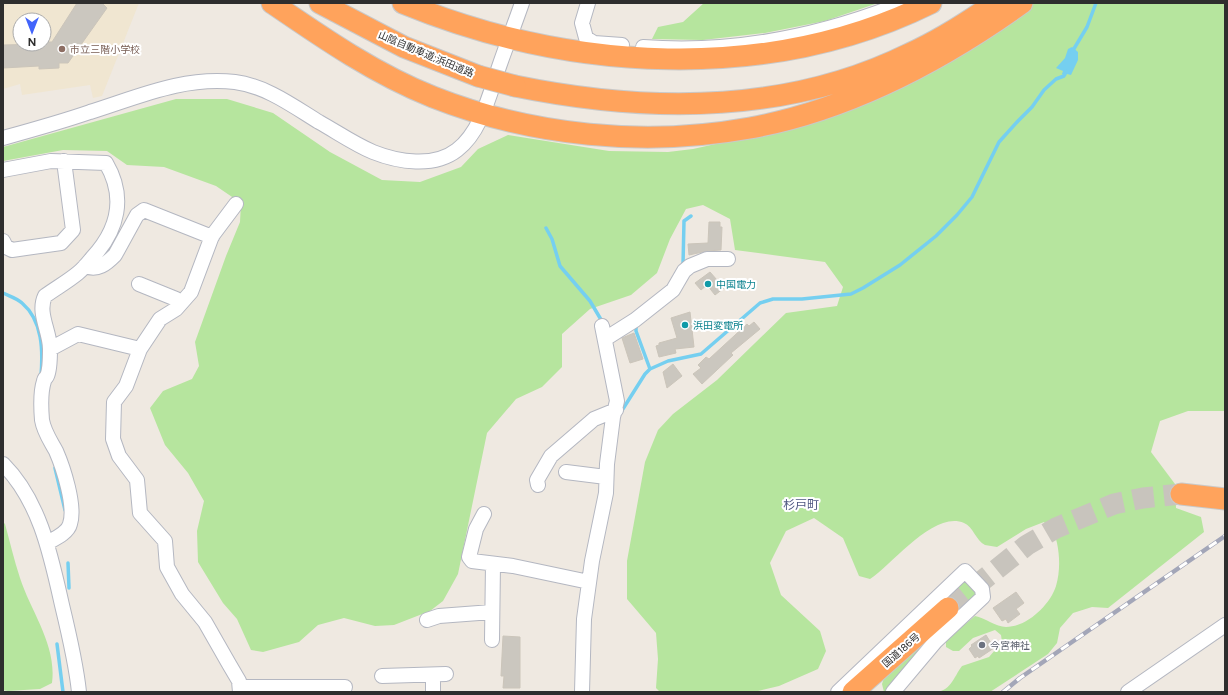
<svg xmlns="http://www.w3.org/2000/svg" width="1228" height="695" viewBox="0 0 1228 695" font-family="Figtree,'Noto Sans JP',sans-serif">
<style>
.education{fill:#f0e6d1;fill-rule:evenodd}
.green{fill:#b6e59e}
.water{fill:#75cff0}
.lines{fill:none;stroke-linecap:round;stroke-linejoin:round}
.stream{stroke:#75cff0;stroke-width:3.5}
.building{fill:#cbc7bf;stroke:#cbc5ba}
.highway-tunnel{stroke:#c8c4bd;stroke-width:21;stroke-dasharray:21 10;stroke-linecap:butt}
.minor-casing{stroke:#b4b7c1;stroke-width:16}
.highway-casing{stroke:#c9c9c9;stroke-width:23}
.minor{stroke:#fff;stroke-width:14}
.highway{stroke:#ffa35c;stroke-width:21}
.rail-casing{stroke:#a3a6b8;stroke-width:4.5}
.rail{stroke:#fff;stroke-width:3;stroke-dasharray:9;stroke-linecap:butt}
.highway-bridge-casing{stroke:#c9c9c9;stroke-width:23;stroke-linecap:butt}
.highway-bridge{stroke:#ffa35c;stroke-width:21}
.education-dot{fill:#8d6e63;stroke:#fff;stroke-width:1.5}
.culture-dot{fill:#0f9aa8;stroke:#fff;stroke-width:1.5}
.worship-dot{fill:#6b7280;stroke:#fff;stroke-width:1.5}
.labels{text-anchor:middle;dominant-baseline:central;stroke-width:4;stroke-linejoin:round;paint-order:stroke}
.education-label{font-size:10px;fill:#785e54;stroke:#fff;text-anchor:start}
.street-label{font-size:10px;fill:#2e2e2e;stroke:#fff}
.culture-label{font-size:10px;fill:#0d838f;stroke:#fff;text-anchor:start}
.worship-label{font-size:10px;fill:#5b616d;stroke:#fff;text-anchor:start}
.quarter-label{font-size:12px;fill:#4d5680;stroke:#fff}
</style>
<rect width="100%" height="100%" fill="#efe9e1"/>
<path class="education" d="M3,3H139L102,96L93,98L90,85L22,95L20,84L3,89ZM20,20H44V44H20Z"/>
<path class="green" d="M704,3H878L825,21L765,33L703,40L652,39L658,27L683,22Z
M1034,3H1225V411H1188L1160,421L1151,452L1175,484L1176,508L1201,517L1204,532L1108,608L1092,607L1073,613L1060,628L1057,643L1048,654L990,692H933C951,692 953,678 962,666L989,657L1002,642L1001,635L995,630L973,638L959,651H953L946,647V640L975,616C985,618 996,627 1006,627C1027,627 1050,605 1056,586C1060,572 1060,557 1057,543C1056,536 1048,528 1044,522L1026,529L997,547C993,546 989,546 985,545C976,541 973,526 964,523C934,510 893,564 870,579L859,576L843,538L814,518L786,531L770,563L781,595L820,631L826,651L818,669L779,686L754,692H660L656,688L658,659L656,633L627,599V561L645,462L658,430L673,414L717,380L786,313L837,306L843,287L825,262L735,250L730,219L703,205L686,209L670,239L657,273L631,295L590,309L562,334V367L542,387L516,399L487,433L458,574L443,601L430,611L394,625L375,626L344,618L318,625L299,642L263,652L251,650L237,619L223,603L198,562L197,531L204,501L188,473L165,445L150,408L163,391L192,379L199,366L195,342L226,256L240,222L241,203L216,186L164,167L127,165L107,151L63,150L3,161V147L176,99H227L273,113L330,152L382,180L420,182L461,167L478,149L508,135L609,151L668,152L693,149L770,132L986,39Z
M3,522L5,524C10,542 14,560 20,578C31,612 57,645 52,683L40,689L8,691L3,690Z
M963,578L980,592L958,615L943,596Z
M927,642L891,692H884L882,684L884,678L922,643Z"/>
<path class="water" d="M1072,47L1078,52V60L1071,75L1067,74L1066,76L1062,74L1063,71L1056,68L1065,58L1068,49Z"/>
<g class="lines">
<path class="stream" d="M1072,52L1087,27L1096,3
M546,228L552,239L560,266L590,301L603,323
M683,265L684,221L691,216
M3,293C9,296 17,298 22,303C43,321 43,351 41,376
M636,324V331L650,369
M621,412L645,374L650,369L668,361L701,354L760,303L773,299H802L851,294L863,288L900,265L936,236L957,215L972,197L999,142L1018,121L1032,107L1044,90L1056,79L1064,76L1065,71
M55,468L65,510
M68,563L69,588
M57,644L63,692"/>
</g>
<path class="building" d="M77,3H102L107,8L68,63H59V68L39,69V66L3,68V45L44,44V42H52Z
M709,222H720V227H722L721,250L707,251L689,255L688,244L708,243Z
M710,272L724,288L715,295L707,285L701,290L695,283Z
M690,312L694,347L675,349L676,353L659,357L656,346L659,345V343L677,338L671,318Z
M754,322L760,329L731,353L733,355L702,384L693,374L701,368L698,365L706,357L709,359L747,324L749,326Z
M634,333L643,359L630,363L622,338Z
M673,364L682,376L667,388L663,372Z
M1016,592L1024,603L1016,609L1020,614L1008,623L1006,619L1002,621L993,608Z
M986,635L994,648L979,658L978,656L975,658L969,649L972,646L971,645Z
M503,636L520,637V688H503L504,676H501Z"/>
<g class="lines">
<path class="highway-tunnel" d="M948,608L1027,545L1056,528L1114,504L1143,498L1181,494"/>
<defs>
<path id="minor" d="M588,3L582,23L586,38L594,43L622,45
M643,47C733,54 820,36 903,3
M3,138C32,130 61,122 90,112C138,97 184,76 235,82C266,86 293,106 319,122C337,132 354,144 373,152C398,162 434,168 457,150C482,131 490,92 500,64C507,44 515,23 522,3
M3,170L51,161L106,163C126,197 118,230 92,258C88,263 83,269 78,273C67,282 56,288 45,296C37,313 50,331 50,349C50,356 50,370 47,376C45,380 45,376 44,381C40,393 41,408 42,420C44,432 50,440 56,451C63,467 76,506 70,524C68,533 54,539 47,543
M236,204L212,236L191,292L176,309L160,319L140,349L126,386L114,402L113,439L119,456L137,480L140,513L165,541L167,567L182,594L205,622L229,664L239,681L240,692
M3,241L6,247L12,250L61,243L73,230L64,161
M85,266C98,271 106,264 115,255L137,215L144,210L212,237
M139,284L176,299L181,303
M605,339L635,320L673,290L684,271L690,266L707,259H728
M50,349L78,334L140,349
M3,464C40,501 51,556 62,605C69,634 76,663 79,692
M566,472L606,477
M538,485L537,480L551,456L594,419L616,410
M484,514L476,529L469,557L472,561L513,566L589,582
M427,620L439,616L492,612
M492,640L493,564
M382,676L446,674
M240,687H345
M433,692V675
M582,692L584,619L592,561L606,493L607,464L613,417L617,401L602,326
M838,692L965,571L982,589L983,597L935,642L893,692
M1128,692L1225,625"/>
<path id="highway" d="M272,3C323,38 375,74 433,97C532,136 645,147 750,128C848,110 941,61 1022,3
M320,3L404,47L478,76
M403,3C569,71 767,84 931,3
M515,86C647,113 785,115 909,54C940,40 968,22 995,3
M1181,494L1225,499
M853,692L948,608"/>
</defs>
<use href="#minor" class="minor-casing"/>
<use href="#highway" class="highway-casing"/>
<use href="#minor" class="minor"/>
<use href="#highway" class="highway"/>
<defs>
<path id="rail" d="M1003,692L1020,678L1225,536"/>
</defs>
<use href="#rail" class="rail-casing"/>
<use href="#rail" class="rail"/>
<defs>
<path id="highway-bridge" d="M478,76L515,86"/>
</defs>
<use href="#highway-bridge" class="highway-bridge-casing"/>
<use href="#highway-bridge" class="highway-bridge"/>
</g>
<circle class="education-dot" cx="62" cy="49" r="4"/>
<g class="culture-dot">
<circle cx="708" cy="284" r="4"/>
<circle cx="685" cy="325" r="4"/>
</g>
<circle class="worship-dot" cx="982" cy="645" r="4"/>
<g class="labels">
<g class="education-label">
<text x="70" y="49">市立三階小学校</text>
</g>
<g class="street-label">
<text transform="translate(426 54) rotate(23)">山陰自動車道;浜田道路</text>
<text transform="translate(901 650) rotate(-41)">国道186号</text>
</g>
<g class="culture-label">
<text x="716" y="284">中国電力</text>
<text x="693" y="325">浜田変電所</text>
</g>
<g class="worship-label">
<text x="990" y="645">今宮神社</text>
</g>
<g class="quarter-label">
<text x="801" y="505">杉戸町</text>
</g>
</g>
<rect width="1228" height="695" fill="none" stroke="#2e2e2e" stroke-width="8"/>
<g transform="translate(32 32) rotate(180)"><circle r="19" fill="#ffffff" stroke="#ababab"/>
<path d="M0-3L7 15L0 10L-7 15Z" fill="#4264fb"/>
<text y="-6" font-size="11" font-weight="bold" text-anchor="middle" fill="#2e2e2e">N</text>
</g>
</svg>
